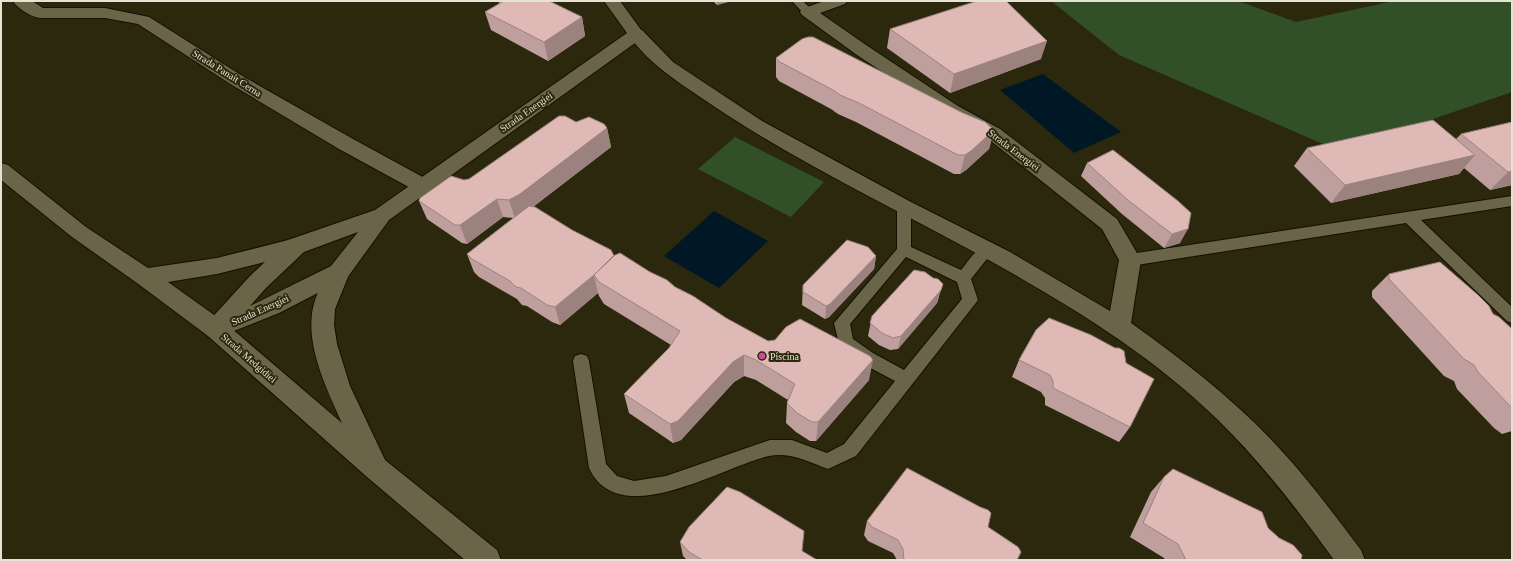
<svg xmlns="http://www.w3.org/2000/svg" width="1513" height="561" viewBox="0 0 1513 561" font-family="'Times New Roman',serif">
<style>
.green{fill:#315028}
.water{fill:#001725}
.lines{fill:none;stroke-linecap:round;stroke-linejoin:round}
.service-casing{stroke:#151000;stroke-width:2}
.minor-casing{stroke:#151000;stroke-width:2}
.tertiary-casing{stroke:#151000;stroke-width:2}
.secondary-casing{stroke:#151000;stroke-width:2}
.service{fill:#6a6549;fill-rule:evenodd}
.minor{fill:#6a6549;fill-rule:evenodd}
.tertiary{fill:#6a6549;fill-rule:evenodd}
.secondary{fill:#6a6549;fill-rule:evenodd}
.wall{fill:#bf9f9d}
.shaded-wall{fill:#9b827f}
.building{fill:#deb9b6;stroke:#9b827f}
.hotel-dot{fill:#d1479c;stroke:#2c280d;stroke-width:1.5}
.labels{text-anchor:middle;dominant-baseline:central;stroke-width:4;stroke-linejoin:round;paint-order:stroke}
.street-label{font-size:10px;fill:#e5e3d3;stroke:#2c280d}
.poi-label{font-size:10px;fill:#e5e3d3;stroke:#2c280d;text-anchor:start}
</style>
<rect width="100%" height="100%" fill="#2c280d"/>
<path class="green" d="M1051,1H1238L1296,22L1394,1H1512V92L1339,151L1119,55Z
M735,137L824,182L791,217L698,169Z"/>
<path class="water" d="M1043,74L1121,132L1074,153L1000,90Z
M714,211L768,241L719,288L664,256Z"/>
<g class="lines">
<defs>
<path id="service" d="M792,1H803L814,12L812,14H804Z
M1512,196V206L1421,220L1512,307V323L1507,321L1406,223L1130,266L1125,264L1123,260L1125,256L1130,254Z
M904,202L909,203L911,207V247L961,270C969,261 979,242 992,246L994,250L971,279L978,300L975,304L856,456L828,469C809,462 790,452 769,456C723,466 619,533 589,468L573,361L575,356L581,354L587,356L589,361L606,464L617,476L634,481L666,476L770,440H792L827,453L844,444L895,381L861,363L840,348L834,323L897,249V207L899,203ZM906,257L957,282L962,299L904,370L873,353L853,339L850,324Z"/>
<path id="minor" d="M13,1H32L43,8H105L149,17L244,77L353,139L430,181L433,186L430,191L423,193L416,191L339,149L232,85L138,24L105,18H39C30,16 18,9 13,1Z
M824,1H847L845,4L820,13L869,47L958,106L1000,129L1117,219L1141,260L1131,323C1184,361 1235,400 1279,448C1309,480 1335,516 1361,550L1365,560H1334C1298,510 1261,462 1217,419C1154,357 1071,306 994,263C899,210 799,164 709,103C680,83 648,64 628,34L630,30L636,29L642,30L673,62L762,121L911,202L1010,252L1110,311L1119,260L1102,229L986,137L946,114L857,55L802,15L800,12L802,9Z"/>
<path id="tertiary" d="M604,1H620L644,34L642,38L389,220L347,278L279,313L216,338L208,336L204,329L208,322L250,276L288,240L375,210L627,33ZM358,232L331,266L250,306L266,288L304,252Z"/>
<path id="secondary" d="M1,163L8,165L86,227L148,268L217,258L296,238L304,240L307,246L304,252L296,254L217,274L168,282L224,322L342,423C327,390 305,345 313,308C316,294 324,279 331,266L339,264L347,266L350,272L335,309L334,325L337,344L350,386L385,460L497,550L501,560H465L367,477L208,336L137,283L72,237L1,180Z"/>
</defs>
<use href="#service" class="service-casing"/>
<use href="#minor" class="minor-casing"/>
<use href="#tertiary" class="tertiary-casing"/>
<use href="#secondary" class="secondary-casing"/>
<use href="#service" class="service"/>
<use href="#minor" class="minor"/>
<use href="#tertiary" class="tertiary"/>
<use href="#secondary" class="secondary"/>
</g>
<path class="wall" d="M496,1H549L582,17L585,36L548,61L491,30L485,12L500,3Z
M713,1H731L717,5Z
M890,29L1041,59L950,93L887,48Z
M776,58L994,130L989,149L966,170L960,174H954L856,122L838,114L831,109L779,81L776,77Z
M1512,122V185L1490,190L1464,168L1459,174L1331,203L1294,166L1307,148L1456,139L1461,134Z
M607,128L611,147L533,207L614,256L675,287L726,318L768,341L869,380L816,441H810L796,432L786,423L787,403L788,400L756,380L744,376L734,382L681,440L673,443L629,413L624,394L669,348L671,345L604,304L599,296L598,293L560,325L552,322L527,306L522,305L517,299L479,277L474,272L467,254L513,218L503,217L467,244L462,243L427,219L419,201L464,180L469,179Z
M1087,163L1191,213L1180,243L1164,248L1122,214L1081,176Z
M876,256L874,269L829,317L825,319L802,305L803,285Z
M1389,274L1493,314L1512,329V431L1502,434L1494,428L1457,389L1454,381L1444,376L1372,297V291Z
M939,297L937,303L898,349L890,350L879,345L868,336L872,316Z
M1036,330L1130,427L1119,442L1045,405V398L1041,392L1012,377L1019,360Z
M1164,477L1268,528L1301,560H1165L1164,558L1130,537L1151,492Z
M867,521L988,527L1017,560H897L893,553L868,541L864,535Z
M680,542L802,551L817,560H687L683,556Z"/>
<path class="shaded-wall" d="M717,1H731L717,5Z
M582,17L585,36L548,61L544,42Z
M1047,41L1041,59L950,93L954,74Z
M607,128L611,147L526,212L515,218L509,200Z
M994,130L989,149L966,170L960,174L965,155Z
M1475,155L1459,174L1331,203L1345,185Z
M1512,171V185L1490,190L1508,172Z
M497,199L503,217L467,244L460,225Z
M1188,229L1180,243L1164,248L1172,234Z
M876,256L874,269L829,317L825,319L826,306Z
M594,275L598,293L560,325L555,307Z
M943,284L937,303L898,349L901,336Z
M744,355V376L734,382L681,440L673,443L670,424L733,362Z
M873,360L869,380L816,441L818,422Z"/>
<path class="building" d="M504,1H549L582,17L544,42L485,12Z
M977,1H1006L1047,41L954,74L890,29Z
M808,37H813L963,113L985,122L994,130L971,151L965,155H958L859,103L840,95L833,90L780,62L776,58L802,39Z
M559,116H565L576,122L589,117L604,124L607,128L520,194L509,200L497,199L460,225H455L419,201L420,198L451,176L464,180L469,179Z
M1433,120L1475,155L1345,185L1307,148Z
M1512,122V171L1508,172L1461,134Z
M1113,150L1178,201L1191,213L1188,229L1172,234L1129,201L1087,163Z
M529,206L535,207L572,230L611,250L614,256L594,275L555,307L547,305L521,288L516,287L510,281L472,259L467,254Z
M847,240L868,247L876,256L830,304L826,306L803,292V285Z
M620,253L650,272L667,280L675,287L693,296L726,318L768,341L775,340L786,327L800,319L870,356L873,360L818,422H812L797,413L787,403L795,384L756,360L744,355L733,362L678,421L670,424L624,394L669,348L680,331L599,282L594,275L613,256Z
M1440,262L1478,295L1489,306L1493,314L1499,317L1512,329V408L1478,372L1474,365L1464,359L1389,279V274Z
M914,270L925,272L933,278L938,279L943,284L941,290L901,336L893,338L882,333L870,323L872,316Z
M1049,318L1091,335L1115,348H1119L1124,351L1126,363L1154,379L1130,427L1053,388V381L1050,375L1019,360L1036,330Z
M907,468L980,507L988,510L991,513L988,527L1018,547L1021,552L1017,560H904L903,549L898,540L872,527L867,521Z
M1173,469L1262,512L1268,528L1279,538L1293,545L1302,555L1301,560H1186L1178,544L1143,523L1164,477Z
M727,487L740,492L804,531L802,551L817,560H703L689,552L680,542L689,527Z"/>
<circle class="hotel-dot" cx="762" cy="356" r="4"/>
<g class="labels">
<g class="street-label">
<text transform="translate(227 73) rotate(32)">Strada Panait Cerna</text>
<text transform="translate(526 112) rotate(-35)">Strada Energiei</text>
<text transform="translate(1014 150) rotate(37)">Strada Energiei</text>
<text transform="translate(260 310) rotate(-24)">Strada Energiei</text>
<text transform="translate(249 358) rotate(41)">Strada Medgidiei</text>
</g>
<g class="poi-label">
<text x="770" y="356">Piscina</text>
</g>
</g>
<rect width="1513" height="561" fill="none" stroke="#e5e3d3" stroke-width="4"/>
</svg>
